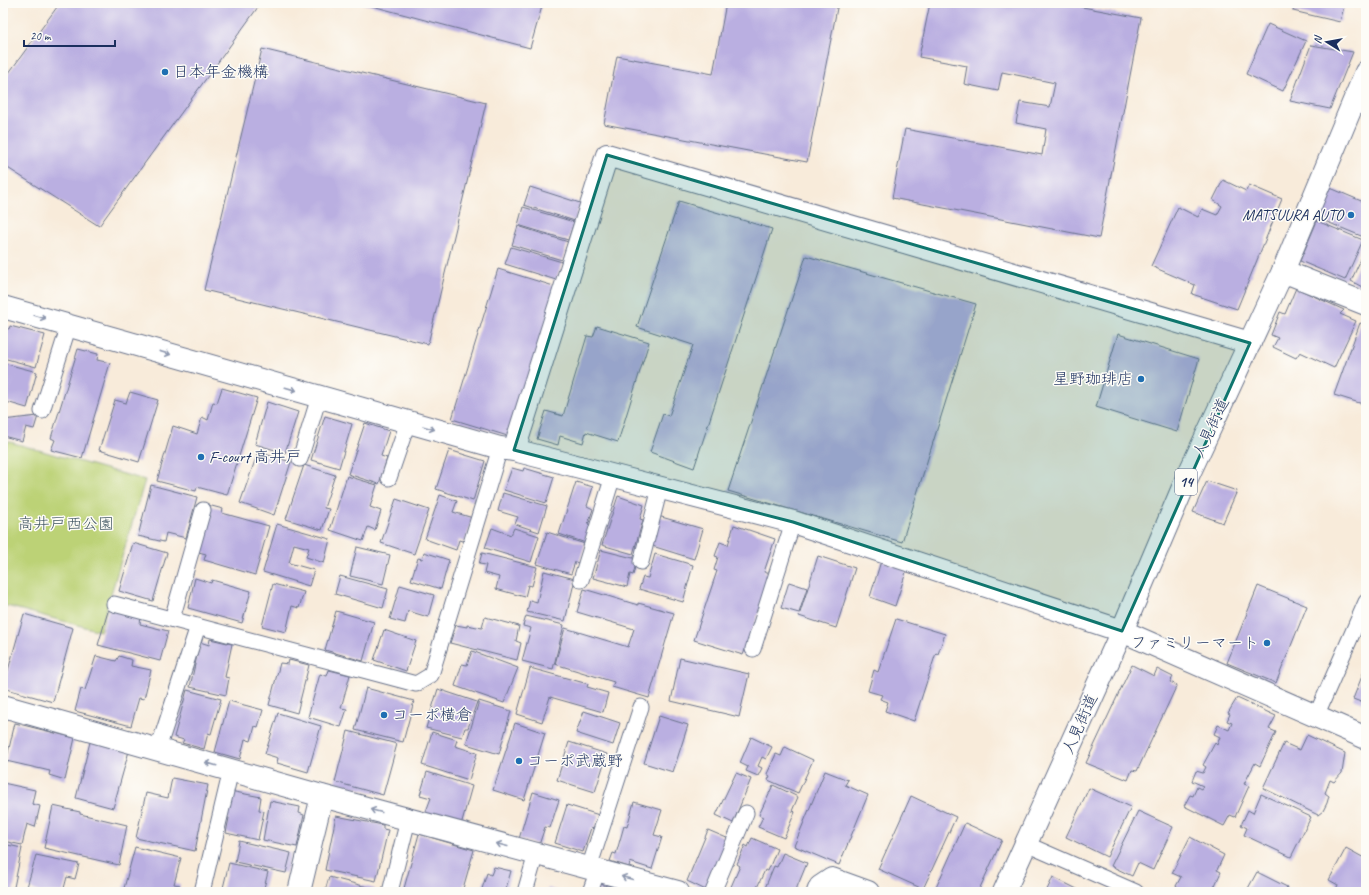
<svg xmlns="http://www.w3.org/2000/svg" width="1369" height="895" viewBox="0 0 1369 895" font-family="Caveat,'Klee One',sans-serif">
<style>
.green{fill:#bcd276;stroke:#6c806a}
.building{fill:#baafe1}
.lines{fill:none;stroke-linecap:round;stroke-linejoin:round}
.service-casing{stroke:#687189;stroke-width:17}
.minor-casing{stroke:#687189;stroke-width:24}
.primary-casing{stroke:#687189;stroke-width:24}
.service{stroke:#fff;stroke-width:15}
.minor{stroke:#fff;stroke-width:22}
.primary{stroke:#fff;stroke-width:22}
.oneway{stroke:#8d97ae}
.marked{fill:#0f766e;fill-opacity:0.2;stroke:#0f766e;stroke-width:3;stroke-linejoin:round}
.poi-dot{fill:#1f6fb2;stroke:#fdfcf7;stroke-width:1.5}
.labels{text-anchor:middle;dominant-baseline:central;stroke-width:3;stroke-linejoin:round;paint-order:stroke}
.shield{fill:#fdfcf7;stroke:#5f6c8c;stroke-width:1}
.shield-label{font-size:15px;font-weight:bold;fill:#1b2f5e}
.poi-label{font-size:16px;fill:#1b2f5e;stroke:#fdfcf7;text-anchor:start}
.street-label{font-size:16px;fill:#1b2f5e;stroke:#fdfcf7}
.park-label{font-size:16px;fill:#435864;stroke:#fdfcf7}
</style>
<rect width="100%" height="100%" fill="#fdfcf7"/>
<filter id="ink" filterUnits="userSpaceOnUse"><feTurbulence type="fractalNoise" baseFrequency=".025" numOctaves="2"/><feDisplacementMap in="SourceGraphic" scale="8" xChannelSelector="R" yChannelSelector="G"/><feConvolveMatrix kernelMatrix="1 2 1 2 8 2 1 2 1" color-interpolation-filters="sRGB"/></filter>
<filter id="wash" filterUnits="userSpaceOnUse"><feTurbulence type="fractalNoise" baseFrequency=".012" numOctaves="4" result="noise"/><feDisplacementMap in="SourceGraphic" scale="16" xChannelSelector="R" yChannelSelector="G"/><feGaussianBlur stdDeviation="0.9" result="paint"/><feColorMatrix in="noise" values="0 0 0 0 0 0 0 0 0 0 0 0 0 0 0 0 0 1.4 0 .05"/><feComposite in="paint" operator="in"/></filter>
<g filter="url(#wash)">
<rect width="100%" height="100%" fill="#f8ebda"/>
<path class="green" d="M3,440L145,480L100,631L3,605Z"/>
<g id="blocks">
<path class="building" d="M60,3H261L99,226L3,165V81Z
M361,3H543L530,48Z
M726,3H838L807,162L604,124L617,56L713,74Z
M930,3H1061L1141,18L1099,238L892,198L905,129L1042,155L1046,129L1016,123L1020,102L1050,107L1055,83L1002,72L998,91L964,84L967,66L919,57Z
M1295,3H1345L1340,22L1293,11Z
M1268,24L1306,41L1283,91L1246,74Z
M1311,45L1353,52L1330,109L1290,101Z
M262,49L486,103L428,344L204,290Z
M1223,180L1246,191L1249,185L1282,199L1237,309L1192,294L1195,285L1151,266L1178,207L1198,217L1202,209L1217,215L1222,206L1213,200Z
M530,187L580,203L575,221L524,205Z
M1328,187L1366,203V238L1315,217Z
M679,201L772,229L694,468L650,452L663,414L669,416L693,345L637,327Z
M523,207L574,222L568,240L518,225Z
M1317,221L1363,240L1345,280L1300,261Z
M518,226L568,242L562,260L512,245Z
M511,247L562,262L556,280L505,264Z
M1366,248V289L1351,281Z
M806,256L976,304L902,542L728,491Z
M498,269L557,287L511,437L452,419Z
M1296,288L1344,310L1340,314L1356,321L1334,368L1300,352L1296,358L1273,347L1278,338L1271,335L1280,312L1285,314Z
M1360,323L1366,325V405L1334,395Z
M10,326L45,335L36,367L3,358V333L4,328L9,329Z
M597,326L649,342L618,442L586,432L583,443L560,436L558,445L537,439L546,411L563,416L587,336L593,337Z
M1118,334L1199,359L1177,432L1096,407Z
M78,349L98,354L97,360L110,363L82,458L51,450L55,440L51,438Z
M3,363L37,372L27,408L3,401Z
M222,388L257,398L227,495L197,487L196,491L157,481L173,426L197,434L202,417L208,420L213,402L217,403Z
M130,392L158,400L139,462L99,450L115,400L126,403Z
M267,402L298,412L285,453L255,444Z
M38,416L34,429L26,427L22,441L3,436V420Z
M325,416L352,424L339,468L311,460Z
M365,423L389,431L381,456L387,458L379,484L348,474Z
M449,450L485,461L473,501L436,489Z
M258,452L291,462L274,515L240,503Z
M304,465L335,475L324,508L329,509L322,530L286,519Z
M512,468L523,471L524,468L554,477L546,503L504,490Z
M347,476L377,485L370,507L381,511L375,530L368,527L363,541L330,530Z
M1207,481L1237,491L1223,523L1193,512Z
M576,482L593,487L587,506L593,509L588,524L592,526L586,543L559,534Z
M151,485L197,497L186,538L166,533L164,542L138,536Z
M503,493L547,506L539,532L515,524L518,517L498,511Z
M440,495L457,501L453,512L473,518L465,542L459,540L456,550L425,539Z
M618,496L644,505L640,519L643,520L633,554L602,545Z
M396,499L429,510L414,554L381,543Z
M208,505L223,509L222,513L269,526L255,575L204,560L206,554L195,551Z
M658,516L703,529L694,559L649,545Z
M277,524L330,539L324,563L306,557L309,548L294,544L289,563L314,570L309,586L263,572Z
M734,525L775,539L764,572L773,575L743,655L694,640L717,571L714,570L718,557L715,556L720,542L728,545Z
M492,528L511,535L514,528L539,536L531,562L485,548Z
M547,532L585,544L579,563L575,562L571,574L537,564Z
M133,543L167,553L153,601L119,591Z
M357,547L390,555L383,584L350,576Z
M601,550L637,559L633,575L630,574L627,587L593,578Z
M424,552L449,560L441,589L411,580L418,558L422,559Z
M482,553L537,567L532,586L528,585L525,597L496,589L499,577L484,573L486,565L479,564Z
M655,554L693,565L683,602L639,589L643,577L648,578Z
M818,556L855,568L836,628L799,616Z
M881,561L907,569L895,606L870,597Z
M544,571L575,579L565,621L527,612L530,600L537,602Z
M340,576L388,589L383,608L335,594Z
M195,578L211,583L212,580L251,591L242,623L188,608Z
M789,582L807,588L799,613L781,608Z
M273,584L304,592L299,608L292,606L286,632L262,626Z
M400,585L434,595L428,617L408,611L405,623L390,619Z
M1258,586L1307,606L1276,683L1227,663Z
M584,589L638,605V603L674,613L649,698L612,687L614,682L555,664L565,628L628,647L634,629L577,612Z
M109,608L141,617L140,624L168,631L160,661L98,645Z
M336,611L374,622L363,661L325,650Z
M24,614L73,628L53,702L3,688Z
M526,616L564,625L553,669L522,661L531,628L523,626Z
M485,617L519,626L516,641L521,643L517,660L450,643L456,625L467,627V625L482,628Z
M896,619L945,634L938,654L936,653L914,721L885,711L888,702L880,699L882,695L868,691L874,670L878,672Z
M384,630L416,641L406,671L374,660Z
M210,639L232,644L225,677L229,678L226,695L190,687L200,642L209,645Z
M472,651L518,668L504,703L455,686L462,664L467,665Z
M96,656L116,661L119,656L132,660L131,666L151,670L144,699L139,698L131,726L75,711L81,689L85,690Z
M680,658L749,674L739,717L671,701Z
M289,660L309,665L297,713L269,705L280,663L288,664Z
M1132,665L1154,676L1157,669L1173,677L1170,682L1177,685L1137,771L1132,770L1128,780L1086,763Z
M1366,666V704L1353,699Z
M530,668L588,684L587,687L608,693L603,712L550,697L542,722L517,714Z
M329,670L350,675L341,708L347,709L341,727L308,717L320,674L327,676Z
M366,688L414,701L403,742L355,730Z
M438,689L477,702L468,728H465L462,737L426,728Z
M187,690L221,699L211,734L208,733L204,749L182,743L184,740L174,737Z
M1237,698L1276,716L1269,729L1276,732L1260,766L1255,763L1244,784L1249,786L1235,817L1230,815L1224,826L1184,806L1190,795L1193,796L1197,787L1201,789L1203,786L1192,781L1196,771L1203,773L1206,767L1203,765L1215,743L1217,745L1220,737L1214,734L1218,725L1229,730L1232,723L1227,721L1230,714L1228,713Z
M229,701L263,710L258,727L255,726L251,741L245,739L240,759L215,752Z
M479,701L511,711L499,754L466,744Z
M584,711L620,723L613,745L576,733Z
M278,713L321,726L308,772L277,763L278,758L265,754Z
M659,716L688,725L673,772L644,763Z
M15,723L75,738L65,780L49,775L50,771L6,761Z
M515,723L545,733L524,800L493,790Z
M348,731L397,744L383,795L335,782Z
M432,732L457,740L455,746L477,753L469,780L422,765Z
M1307,735L1345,753L1342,773L1334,782L1330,780L1325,793L1329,796L1327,803L1323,811L1318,815L1263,788L1284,743L1300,750Z
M751,737L772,747L766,759L762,757L758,766L762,768L758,776L746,771L748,767L740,763Z
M90,742L129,751L113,808L76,798Z
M569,742L607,754L595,792L557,780Z
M785,747L813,760L798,793L768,780L770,776L767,774L776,754L781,756Z
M825,771L848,780L845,785L868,795L839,865L794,846Z
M427,772L472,786L461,825L425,814L431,798L420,795Z
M736,773L751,779L733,823L716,815Z
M172,778L208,785L195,851L136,838L146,793L168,798Z
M3,783L35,790L32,804L40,806L35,827L27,824L22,845L3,841Z
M773,785L798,797L792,811L795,812L784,838L758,827L763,817L759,815Z
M1089,788L1131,807L1107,857L1066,837Z
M230,791L261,797L259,810L264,811L258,840L226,833L229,818L225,817Z
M533,792L559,800L550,828L545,827L539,845L519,839Z
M1261,794L1311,817L1291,857L1244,835L1247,828L1241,825L1248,810L1253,813Z
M911,796L956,817L923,889L878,869Z
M270,801L300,807L299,813L304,815L297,847L263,840Z
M634,802L662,810L654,835L662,837L652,869L630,862L629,867L610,861L613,853L616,854L624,826L627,827Z
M567,805L599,815L594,829L591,828L583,852L555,843Z
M53,806L80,812V814L127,825L119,865L44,848Z
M1138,811L1173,827L1153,870L1138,863L1132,876L1111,866Z
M336,816L383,825V829L388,830L376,881L325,870Z
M965,823L1002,840L978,892H934Z
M708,830L729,839L708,891L687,881Z
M419,834L474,850L462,892H403Z
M1190,837L1224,855L1217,870L1221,872L1212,892H1182L1183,890L1176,886L1181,877L1172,873Z
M752,838L777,849L768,871L765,870L755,892H737L730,889L740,866L737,864L745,845L748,847Z
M239,841L291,853L286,873L235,862Z
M3,844L22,848L13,892H3Z
M135,847L181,858L174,884L180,885L178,892H123Z
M1346,848L1366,859V892H1337L1335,891L1338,885L1329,880Z
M783,853L807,863L795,892H772L765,888L774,866L777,867Z
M36,855L79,864L75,879L67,877L63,892H39L27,887Z
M229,863L268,872L263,892H222Z
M494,867L511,871L505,892H481L487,873L491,875Z
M1257,872L1287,887L1285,892H1246Z
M329,877L375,889L374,892L325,891Z
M1053,877L1083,892H1046Z
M600,884L629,892H598Z
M548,888L560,892H547Z"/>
</g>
</g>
<g filter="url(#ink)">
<use href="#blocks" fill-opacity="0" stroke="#687189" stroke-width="1"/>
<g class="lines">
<defs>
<path id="service" d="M42,411L69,325
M300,459L319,397
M389,478L408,422
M641,562L660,488
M581,580L613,476
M114,604L416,684L431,675L500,448
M172,619L203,510
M753,649L793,522
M1316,716L1366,602
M158,749L198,626
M1026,844L1136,892
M589,868L641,707
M202,892L231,770
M390,892L408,820
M525,892L536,854
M590,892L598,870
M713,892L746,813"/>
<path id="minor" d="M1283,271L1366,304
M3,307L500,448L514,450L793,522L1122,631L1366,738
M514,450L607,155L1250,343
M3,706L322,796L678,892
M299,892L322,796
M818,892L820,887L832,879L868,892"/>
<path id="primary" d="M1004,892L1122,631L1187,478L1283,271L1366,72"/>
</defs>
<use href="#service" class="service-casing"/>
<use href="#minor" class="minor-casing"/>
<use href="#primary" class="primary-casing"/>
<use href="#service" class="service"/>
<use href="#minor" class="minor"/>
<use href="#primary" class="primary"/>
</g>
<defs><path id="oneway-shaft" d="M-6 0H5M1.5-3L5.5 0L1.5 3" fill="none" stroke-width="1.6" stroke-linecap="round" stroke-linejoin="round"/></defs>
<g class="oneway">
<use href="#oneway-shaft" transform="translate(40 317) rotate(16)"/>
<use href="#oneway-shaft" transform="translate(165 353) rotate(16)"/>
<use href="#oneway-shaft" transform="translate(291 389) rotate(16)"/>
<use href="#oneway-shaft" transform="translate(429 428) rotate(16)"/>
<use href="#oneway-shaft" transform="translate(211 764) rotate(-164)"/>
<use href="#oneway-shaft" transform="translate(376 811) rotate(-165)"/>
<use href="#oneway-shaft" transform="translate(502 845) rotate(-165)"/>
<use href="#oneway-shaft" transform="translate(627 878) rotate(-165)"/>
</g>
</g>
<path class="marked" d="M607,155L1250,343L1122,631L793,522L514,450Z"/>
<g class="poi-dot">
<circle cx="165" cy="72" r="4"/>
<circle cx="1351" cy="215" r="4"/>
<circle cx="1141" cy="379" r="4"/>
<circle cx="201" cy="457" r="4"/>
<circle cx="1267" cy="643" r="4"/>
<circle cx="384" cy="715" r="4"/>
<circle cx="519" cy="761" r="4"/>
</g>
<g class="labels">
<rect class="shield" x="1175" y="469" width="22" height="26" rx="3"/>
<g class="shield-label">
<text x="1186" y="482">14</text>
</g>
<g class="poi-label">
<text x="173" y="72">日本年金機構</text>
<text x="1343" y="215" text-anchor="end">MATSUURA AUTO</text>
<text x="1133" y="379" text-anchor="end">星野珈琲店</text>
<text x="209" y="457">F-court 高井戸</text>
<text x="1259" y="643" text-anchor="end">ファミリーマート</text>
<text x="392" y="715">コーポ横倉</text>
<text x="527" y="761">コーポ武蔵野</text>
</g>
<g class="street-label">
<text transform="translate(1211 428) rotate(-65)">人見街道</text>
<text transform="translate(1080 724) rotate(-66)">人見街道</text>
</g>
<g class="park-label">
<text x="66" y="524">高井戸西公園</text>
</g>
</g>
<rect width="1369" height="895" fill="none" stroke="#fdfcf7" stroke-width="16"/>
<g transform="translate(1327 42) rotate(281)" stroke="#fdfcf7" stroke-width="3" paint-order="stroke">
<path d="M0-3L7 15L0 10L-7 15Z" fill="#1b2f5e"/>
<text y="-6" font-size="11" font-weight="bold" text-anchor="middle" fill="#1b2f5e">N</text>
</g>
<path d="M24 40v6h91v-6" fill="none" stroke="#1b2f5e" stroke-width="2"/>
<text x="30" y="40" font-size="12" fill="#1b2f5e" stroke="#fdfcf7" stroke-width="3" paint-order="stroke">20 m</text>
</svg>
